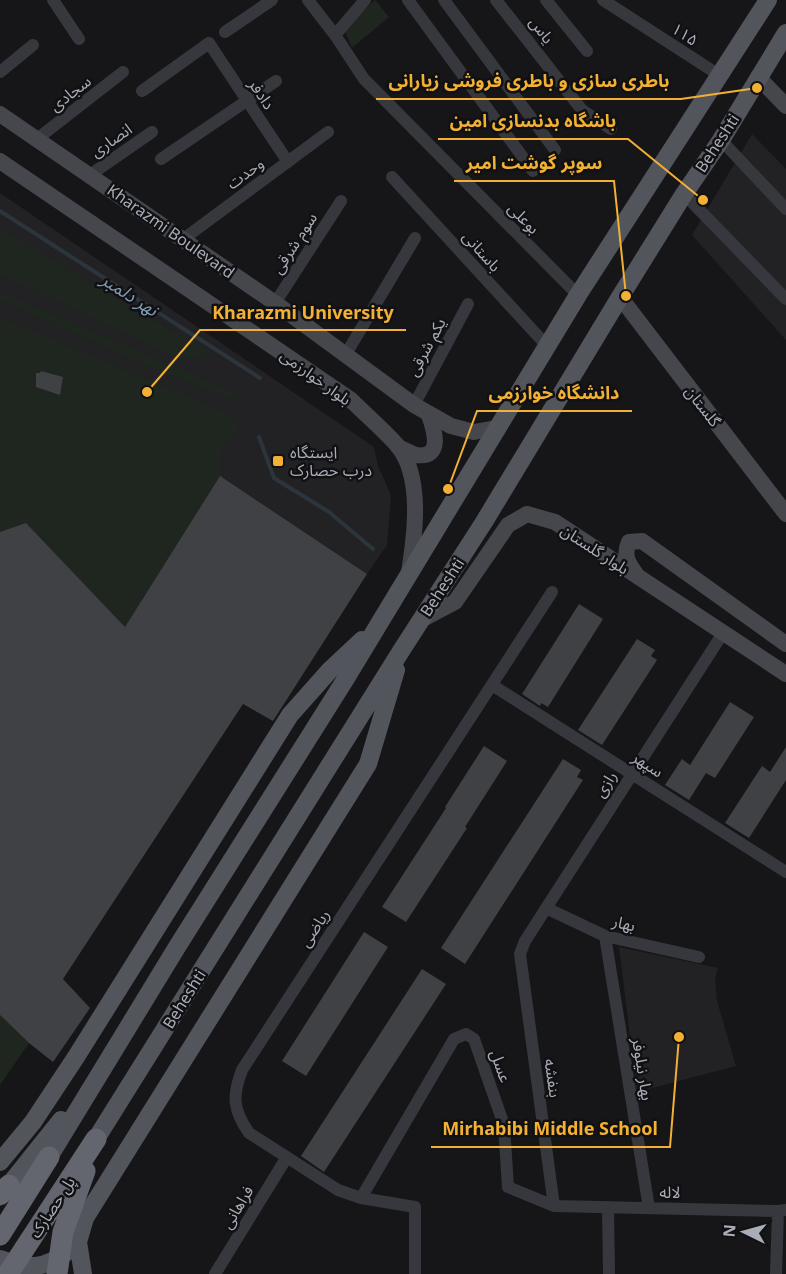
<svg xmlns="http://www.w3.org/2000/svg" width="786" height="1274" viewBox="0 0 786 1274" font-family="'Noto Sans','Noto Sans Arabic',sans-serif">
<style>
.built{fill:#222225}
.green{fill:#1e261f}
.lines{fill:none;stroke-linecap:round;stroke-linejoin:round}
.stream{stroke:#2c353c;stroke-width:4}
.building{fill:#404145}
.street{stroke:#37383d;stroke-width:12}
.secondary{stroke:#45474d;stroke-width:16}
.primary{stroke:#53555c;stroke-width:18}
.highway{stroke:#63666e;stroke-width:21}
.highway-bridge{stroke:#63666e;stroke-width:21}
.poi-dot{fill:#f2b134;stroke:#111113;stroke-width:2}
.labels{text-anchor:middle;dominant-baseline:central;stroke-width:5;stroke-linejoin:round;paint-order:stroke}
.street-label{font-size:16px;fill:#a8adb8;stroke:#111113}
.poi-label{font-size:16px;fill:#a8adb8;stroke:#111113;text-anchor:start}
.water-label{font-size:18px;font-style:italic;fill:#7f9bb3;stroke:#111113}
.leader{fill:none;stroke:#f2b134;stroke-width:2}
.callout-dot{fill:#f2b134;stroke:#111113;stroke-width:2}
.callout-label{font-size:18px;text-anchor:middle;font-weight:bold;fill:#f2b134;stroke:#111113;stroke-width:5;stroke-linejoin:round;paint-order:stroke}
</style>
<rect width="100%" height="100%" fill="#161618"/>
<path class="built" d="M752,134L786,169V340L692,235Z
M0,193L374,447L378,466L391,495L387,545L367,574L221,477L125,627L27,524L0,532Z
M619,947L718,968L715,978L717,1001L736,1066L637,1092Z"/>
<path class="green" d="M375,0L389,17L352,48L344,29Z
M0,228L166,328L208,348L207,357L180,359L0,274Z
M0,292L237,393L238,397L233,400L139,362L0,300Z
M0,317L232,415L240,428C222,442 218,454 220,476L125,627L27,524L0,532Z
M0,1015L29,1043L0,1085Z"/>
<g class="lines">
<path class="stream" d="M0,211L260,378
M259,437L274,478L329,512L373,549"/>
</g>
<path class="building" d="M41,371L63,377L60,395L36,387V373H40Z
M220,476L367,574L273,721L243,704L63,979L90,1008L53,1062L29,1043L0,1015V532L26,523L125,627Z
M579,604L603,619L548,707L541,703L540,706L522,694Z
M637,639L655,650L651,656L657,660L602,745L578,730Z
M730,702L754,717L715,778L706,773L689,800L665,785L682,759L690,765Z
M484,746L507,761L465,827L467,828L406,922L382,907L446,808L445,807Z
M786,747V780L749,838L725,823L762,766L770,772Z
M563,759L581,770L577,777L583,780L465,964L441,948Z
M364,932L388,947L306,1076L282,1061Z
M422,969L446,984L324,1172L301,1156Z"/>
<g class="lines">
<path class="street" d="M53,0L79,39
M308,0L335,35L364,79L578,295
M408,0L533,171
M444,0L555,150
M496,0L582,110L611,129
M546,0L587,51
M603,0L719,75
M225,32L272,0
M335,35L365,0
M0,72L33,45
M142,91L209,43L288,162
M37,139L123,72
M721,140L786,209
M161,159L276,81
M90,175L152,132
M392,177L548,347
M684,194L786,299
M182,240L328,132
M275,303L341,201
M346,354L415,238
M414,405L468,304
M492,685L786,872
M546,908L605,936L699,957
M605,936L649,1208
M361,1198L454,1039L466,1034L474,1039L504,1125L508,1187L554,1206L778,1211L786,1210
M554,1206L520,954L525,941L723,633
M608,1207L609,1274
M215,1274L287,1157
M415,1274V1207L361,1198L338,1190L249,1133C233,1110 232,1096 242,1070L552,592
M776,1274L778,1211"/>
<path class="secondary" d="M758,77L786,106
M0,114L275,303L414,405L451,426L474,432L496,428
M0,161L350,399C365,414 383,429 397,445C423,476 415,535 409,572
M620,297L786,514
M398,447C404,449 411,454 416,455C444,459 434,429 429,415
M636,574C628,563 623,556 629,542L642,541L786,644
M421,620L455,602L508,525L527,514L555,522L786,674"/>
<path class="primary" d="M96,1139L401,651L484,522L620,297L684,194L721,140L786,33
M49,1157L177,947L345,680L578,295L768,0
M0,1162L33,1122L76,1057L290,715L330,670L362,640
M9,1185L61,1120
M0,1259C28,1269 44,1270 68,1251
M83,1274L78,1242L85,1218L368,764L396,670"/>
<path class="highway" d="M0,1195L9,1185
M0,1235L49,1157"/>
<path class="highway-bridge" d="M8,1274L96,1139
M57,1274L63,1232L85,1171"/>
</g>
<rect class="poi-dot" x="272" y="455" width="12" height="12" rx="3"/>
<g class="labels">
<g class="street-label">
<text transform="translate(542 30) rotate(53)">یاس</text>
<text transform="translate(685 34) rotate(33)">۱۱۵</text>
<text transform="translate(70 93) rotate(-38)">سجادی</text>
<text transform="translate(262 94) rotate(56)">دادفر</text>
<text transform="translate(111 140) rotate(-35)">انصاری</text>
<text transform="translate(717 143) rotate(-57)">Beheshti</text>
<text transform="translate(245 173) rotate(-36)">وحدت</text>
<text transform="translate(524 218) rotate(45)">بوعلی</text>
<text transform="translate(171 231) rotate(35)">Kharazmi Boulevard</text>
<text transform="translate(294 243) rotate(-57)">سوم شرقی</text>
<text transform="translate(482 251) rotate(48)">باستانی</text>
<text transform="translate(426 347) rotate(-62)">یکم شرقی</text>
<text transform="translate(316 377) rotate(36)">بلوار خوارزمی</text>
<text transform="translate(703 406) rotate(52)">گلستان</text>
<text transform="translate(595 549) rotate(33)">بلوار گلستان</text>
<text transform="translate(442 587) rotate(-57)">Beheshti</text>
<text transform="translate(648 764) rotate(33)">سپهر</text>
<text transform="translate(605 784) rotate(-58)">رازی</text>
<text transform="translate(624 923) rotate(14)">بهار</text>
<text transform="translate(314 928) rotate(-57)">ریاضی</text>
<text transform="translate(184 999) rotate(-58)">Beheshti</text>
<text transform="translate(501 1066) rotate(71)">عسل</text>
<text transform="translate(643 1069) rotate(81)">بهار نیلوفر</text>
<text transform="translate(553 1078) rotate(82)">بنفشه</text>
<text transform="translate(670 1192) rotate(1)">لاله</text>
<text transform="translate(52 1207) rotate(-57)">پل حصارک</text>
<text transform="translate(237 1207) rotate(-59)">فراهانی</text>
</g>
<g class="poi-label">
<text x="290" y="452">ایستگاه<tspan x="290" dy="18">درب حصارک</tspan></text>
</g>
<g class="water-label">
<text transform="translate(130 294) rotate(33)">نهر دلمبر</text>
</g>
</g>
<path class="leader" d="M757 88L681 99H376M703 200L628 139H438M626 296L614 181H454M147 392L200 330H406M448 489L477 411H632M679 1037L670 1147H431"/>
<g class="callout-dot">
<circle cx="757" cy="88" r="6"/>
<circle cx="703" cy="200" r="6"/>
<circle cx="626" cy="296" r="6"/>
<circle cx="147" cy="392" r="6"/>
<circle cx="448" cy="489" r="6"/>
<circle cx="679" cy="1037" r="6"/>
</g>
<g class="callout-label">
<text x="529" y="87">باطری سازی و باطری فروشی زیارانی</text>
<text x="533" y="127">باشگاه بدنسازی امین</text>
<text x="534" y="169">سوپر گوشت امیر</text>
<text x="303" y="319">Kharazmi University</text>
<text x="554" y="399">دانشگاه خوارزمی</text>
<text x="550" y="1135">Mirhabibi Middle School</text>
</g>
<g transform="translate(744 1232) rotate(275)" stroke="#111113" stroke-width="4.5" paint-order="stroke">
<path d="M0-4.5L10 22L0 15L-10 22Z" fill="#a8adb8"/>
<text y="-9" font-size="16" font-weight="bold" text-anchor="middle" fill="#a8adb8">N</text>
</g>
</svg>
